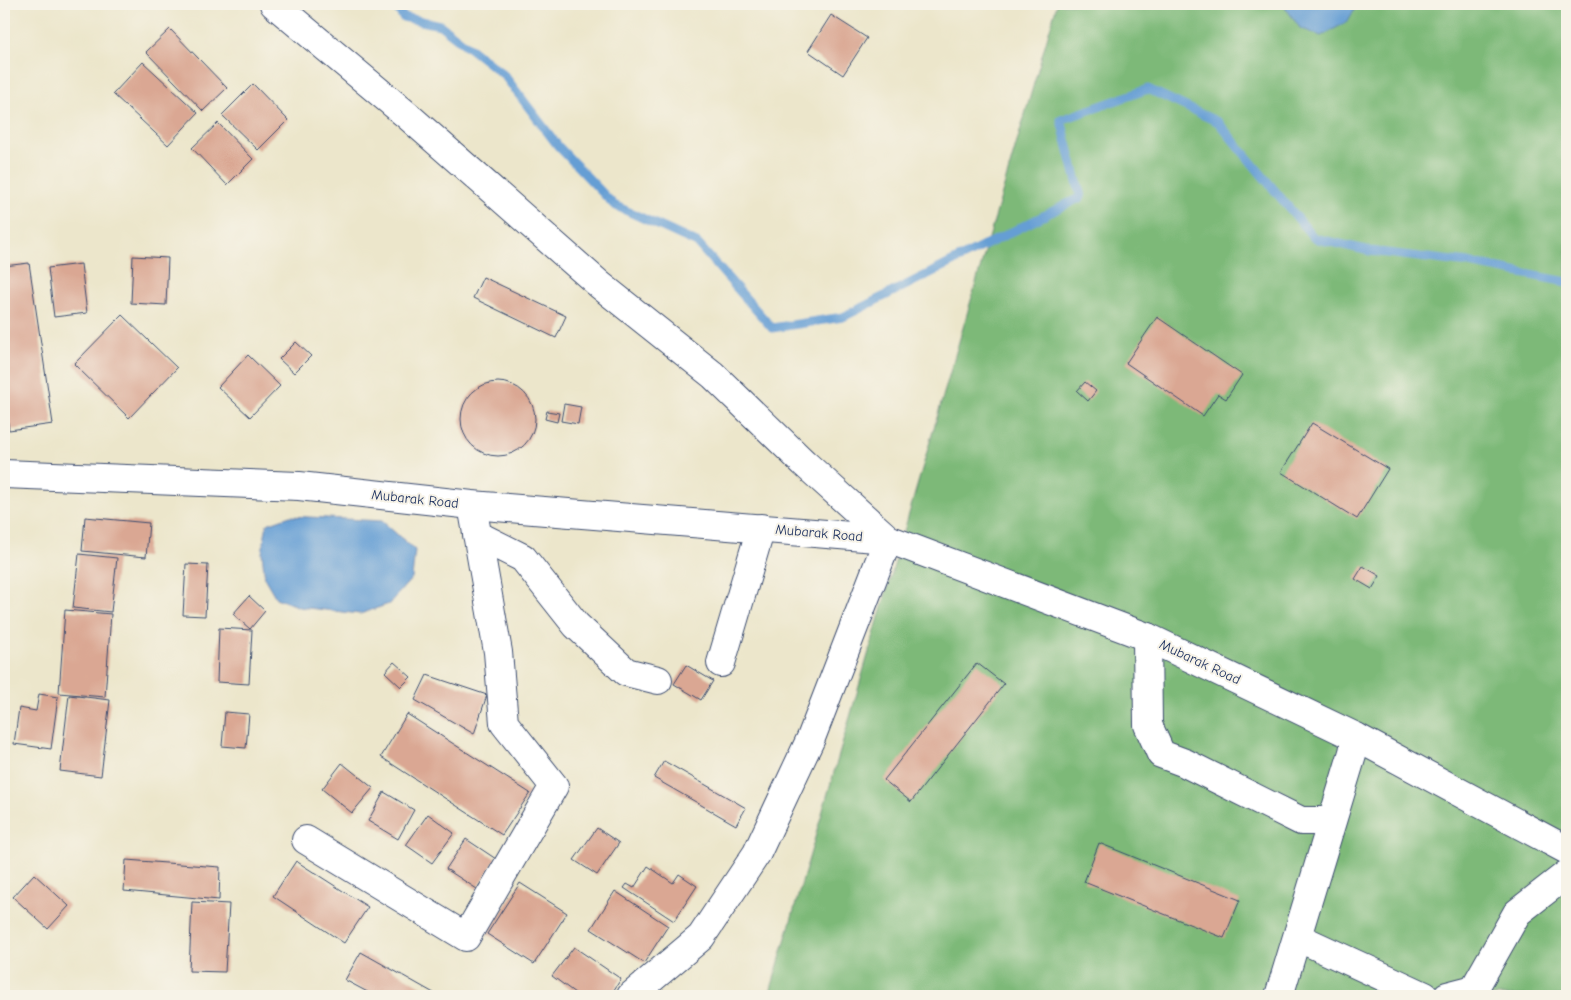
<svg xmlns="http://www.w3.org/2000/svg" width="1571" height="1000" viewBox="0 0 1571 1000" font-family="'Comic Neue',sans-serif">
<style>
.forest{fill:#7db978;stroke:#4c746b}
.water{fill:#659ed4;stroke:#406699}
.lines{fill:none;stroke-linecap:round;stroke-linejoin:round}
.stream{stroke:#659ed4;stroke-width:9}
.building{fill:#daa793}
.street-casing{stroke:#3a4a6e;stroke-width:30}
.secondary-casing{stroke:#3a4a6e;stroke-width:30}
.street{stroke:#fff;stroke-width:28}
.secondary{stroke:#fff;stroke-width:28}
.labels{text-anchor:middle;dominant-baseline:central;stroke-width:4;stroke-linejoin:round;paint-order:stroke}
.street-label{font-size:14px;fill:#1b2f5e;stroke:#f7f3e8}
</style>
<rect width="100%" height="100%" fill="#f7f3e8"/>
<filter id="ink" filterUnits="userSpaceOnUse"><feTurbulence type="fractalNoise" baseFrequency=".02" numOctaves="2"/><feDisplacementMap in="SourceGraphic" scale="10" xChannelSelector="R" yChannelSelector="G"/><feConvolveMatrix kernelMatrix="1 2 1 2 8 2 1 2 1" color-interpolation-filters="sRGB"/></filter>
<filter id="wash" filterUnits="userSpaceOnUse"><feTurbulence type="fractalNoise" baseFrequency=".0096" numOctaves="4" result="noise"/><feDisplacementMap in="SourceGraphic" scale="20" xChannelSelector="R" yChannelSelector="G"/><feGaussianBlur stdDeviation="1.12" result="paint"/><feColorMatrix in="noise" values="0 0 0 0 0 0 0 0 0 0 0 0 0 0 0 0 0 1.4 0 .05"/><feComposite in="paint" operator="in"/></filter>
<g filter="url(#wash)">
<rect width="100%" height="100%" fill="#ece6cb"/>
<path class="forest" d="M1057,4H1567V996H769Z"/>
<path class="water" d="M1283,4H1358L1347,22L1321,36L1300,28Z
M290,516L382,521L415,550L412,578L389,604L360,614L299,607L276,598L265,579L262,553L267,524Z"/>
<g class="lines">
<path class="stream" d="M394,4L403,17L440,25L504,75L558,146L614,205L697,243L772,328L843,317L1081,197L1061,120L1148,89L1218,122L1314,238L1370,251L1469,263L1567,282"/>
</g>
<g id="blocks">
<path class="building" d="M831,15L867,38L843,75L808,51Z
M170,29L227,88L203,111L146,52Z
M143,62L198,113L168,145L113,94Z
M253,84L288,120L258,150L222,115Z
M218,123L253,159L227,185L192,148Z
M133,256L168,258L166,305L131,303Z
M29,263L53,424L9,430L4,397V266Z
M81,264L87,313L54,317L48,268Z
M483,277L566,316L556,338L473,298Z
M122,315L177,368L129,418L74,364Z
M1157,317L1242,375L1226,399L1218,394L1203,416L1126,363Z
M296,342L311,356L294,373L279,359Z
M248,355L280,386L250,417L218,387Z
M1085,382L1096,391L1088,401L1077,391Z
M461 419a37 37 0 1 1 74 0a37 37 0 1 1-74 0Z
M564,404L581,407L578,424L561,421Z
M547,411L559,413L557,422L545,419Z
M1312,423L1388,469L1357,519L1281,472Z
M85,517L149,523L146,557L82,551Z
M79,554L117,558L111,612L73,608Z
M186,564L208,565L205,616L183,615Z
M1363,566L1380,576L1372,589L1355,579Z
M249,596L265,611L250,629L233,614Z
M65,610L111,614L105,697L59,693Z
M219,628L252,630L249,684L217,682Z
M394,662L411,677L401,687L385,672Z
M977,663L1004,684L911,802L884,780Z
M686,665L713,681L701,700L674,684Z
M427,675L487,695L474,734L415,700Z
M39,694L58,697L51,749L14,744L19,708L36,711Z
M69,695L110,700L101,776L60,771Z
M225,712L249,714L246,748L222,746Z
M407,714L530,793L502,835L381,757Z
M664,761L746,808L736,825L654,778Z
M342,763L373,788L352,813L322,789Z
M384,792L414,810L398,839L368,821Z
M428,814L454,833L432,863L406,845Z
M597,828L619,843L597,875L574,860Z
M466,839L496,859L477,889L446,869Z
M1099,843L1240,900L1224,938L1084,882Z
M126,860L220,867L219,900L124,891Z
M296,861L368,907L344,943L273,896Z
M648,866L673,883L679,874L697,886L674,921L624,888L627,884L634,888Z
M34,874L69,906L48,929L13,897Z
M520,883L567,913L534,964L487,934Z
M615,891L668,926L644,963L591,929Z
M192,902L229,904L225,972L189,971Z
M574,947L621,979L610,996H579L552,976Z
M361,952L439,996H375L345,980Z"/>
</g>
</g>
<g filter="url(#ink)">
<use href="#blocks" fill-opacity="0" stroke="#3a4a6e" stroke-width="1"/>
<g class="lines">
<defs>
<path id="street" d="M274,4L408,116L600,285L713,375L804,463L888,539L811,738L757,853L701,937L631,996
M477,535L523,558L576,625L626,672L658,680
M1147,637L1148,725L1161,754L1185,763L1301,821H1332
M721,663L761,528
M306,840L466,937L554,786L504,723L498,652L472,505
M1297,937L1425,996
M1279,996L1353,752L1356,737
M1447,996L1474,989L1517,913L1567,874"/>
<path id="secondary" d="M4,474L299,486L472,505L888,539L1147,637L1356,737L1567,850"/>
</defs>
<use href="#street" class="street-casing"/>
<use href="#secondary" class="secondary-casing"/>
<use href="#street" class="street"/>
<use href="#secondary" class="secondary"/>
</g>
</g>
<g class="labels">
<g class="street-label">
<text transform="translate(415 499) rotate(6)">Mubarak Road</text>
<text transform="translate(819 533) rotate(5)">Mubarak Road</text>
<text transform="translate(1200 662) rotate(25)">Mubarak Road</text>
</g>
</g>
<rect width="1571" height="1000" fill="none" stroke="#f7f3e8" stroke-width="20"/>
</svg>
